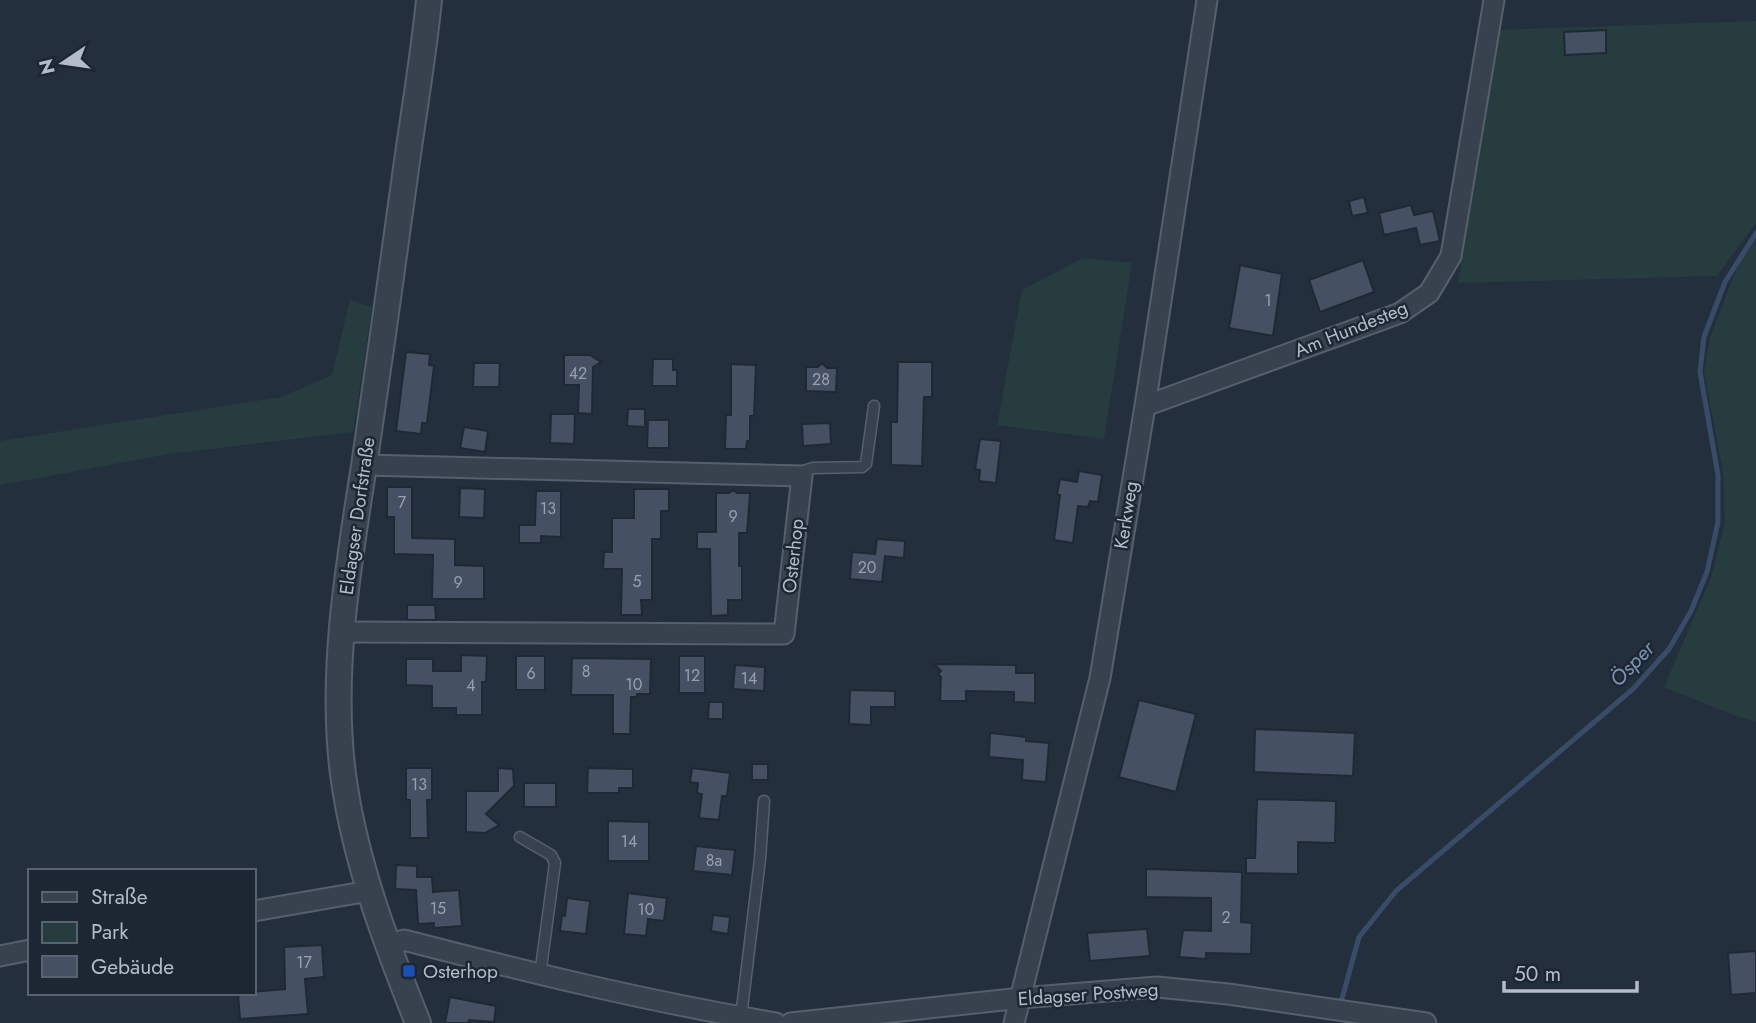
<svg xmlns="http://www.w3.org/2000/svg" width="1756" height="1023" viewBox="0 0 1756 1023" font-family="Jost,sans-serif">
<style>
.green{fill:#263c3f}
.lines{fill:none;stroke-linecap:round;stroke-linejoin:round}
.stream{stroke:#394c67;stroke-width:5}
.building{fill:#455162;stroke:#1f2835;stroke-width:2}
.service-casing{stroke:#565f6c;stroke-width:13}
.minor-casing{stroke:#565f6c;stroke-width:23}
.tertiary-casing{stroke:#565f6c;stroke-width:28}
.service{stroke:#38414e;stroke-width:10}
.minor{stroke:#38414e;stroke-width:19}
.tertiary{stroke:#38414e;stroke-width:24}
.transit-dot{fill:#1a4fb4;stroke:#1d2633;stroke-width:2.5}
.labels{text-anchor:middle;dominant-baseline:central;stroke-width:5;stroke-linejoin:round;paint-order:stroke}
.number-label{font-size:16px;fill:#98a1af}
.street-label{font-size:19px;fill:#b4bcc9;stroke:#1d2633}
.poi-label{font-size:19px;fill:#b4bcc9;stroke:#1d2633;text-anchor:start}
.water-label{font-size:21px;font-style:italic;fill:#7c92b1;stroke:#1d2633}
</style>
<rect width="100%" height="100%" fill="#242f3e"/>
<path class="green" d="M1756,21V223L1717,276L1458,283L1498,30Z
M1756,236V722L1734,715L1664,687L1712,575L1725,522L1723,473L1704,372L1710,338L1744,249Z
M1083,258L1132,263L1104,439L997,425L1022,290Z
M350,300L372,307L353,432L169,454L0,485V441L281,397L332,375Z"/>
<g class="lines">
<path class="stream" d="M1340,1006L1359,937L1396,891L1633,689L1669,649L1691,611L1707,572L1718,522V475L1700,372L1704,337L1725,282L1756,233"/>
</g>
<path class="building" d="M1606,30V53L1565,55L1564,32Z
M1364,197L1368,213L1352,216L1349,201Z
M1411,205L1414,215L1433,211L1440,241L1420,245L1416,228L1384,235L1379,213Z
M1363,260L1374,292L1320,312L1309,280Z
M1240,265L1282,274L1273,336L1229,328Z
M406,352L430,354L429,365L434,366L427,423H422L421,434L396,431Z
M564,355H590L601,362L593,367L592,414L578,413L579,385H564Z
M653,359H673V370H677V386H652Z
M898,362H932V397H924L922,466L891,465V422H897Z
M474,363H500L499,387H473Z
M822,363L827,368H837L836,392L806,391V367H818Z
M731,364L756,365L754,416H750V441H747L746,449H725L726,415H731Z
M628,409H645V427L627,426Z
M551,414H575L574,444L550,443Z
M648,420H669V448H647Z
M830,423L831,444L803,446L802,424Z
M464,427L488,431L485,452L460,448Z
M980,439L1001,441L996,483L979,481L980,470L975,469Z
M1079,471L1102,475L1098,502L1090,501L1088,507L1078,506L1073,543L1054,540L1060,495L1057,494L1060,479L1077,482Z
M387,487H412V538L455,539V565L484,566V599H432L433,555L394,554V517H387Z
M460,488L485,489L484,518L459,517Z
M634,489H669V511H661V539H652V600H641L642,615H621L622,569H603L604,552H612V518H634Z
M733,490L737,493H750L747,533H739V566H742V600H728V615L711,616L710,549H697V532H716V493H729Z
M536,491H561V537L541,536V543H519V525H535Z
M877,539L905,541L904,558L885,556L882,582L850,579L852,552L875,554Z
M407,605H435L436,620H407Z
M461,655L487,656L486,682H482V715H456V708H432V686L406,685V659H433V671H461Z
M516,656H545V690H516Z
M679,656H705V693H679Z
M572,658L651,659L650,694H637V697H631L630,734H613V695H571Z
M934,664L1016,665V673H1035V703L1014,702V692L966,691V701H940L941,677L938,674L941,671Z
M735,665L765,667L764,691L733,689Z
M850,690L895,691V707H871V725L849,724Z
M1139,700L1196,714L1176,792L1119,777Z
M709,702H723V719H708Z
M1255,729L1355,733L1353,776L1254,772Z
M990,733L1026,737V741L1049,743L1046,782L1022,780L1023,760L989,757Z
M752,764H768V780H752Z
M406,768H432V800H427L428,838H410V800H406Z
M498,768L513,769L514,786L486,814L499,825L485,833L466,832V791H498Z
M588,768L633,769V788H619V793H587Z
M692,768L730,773L727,796H722L719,820L699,818L702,794L697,793L698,783L690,782Z
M524,783H556V807H524Z
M1257,799L1336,801L1335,843L1298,842V874L1246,873V858H1255Z
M608,821L649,822V861H608Z
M696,846L735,850L732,875L693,871Z
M396,865L417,866V877H432L433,892L459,890L462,926L434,928V923L418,924L416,890L395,889Z
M1146,869L1242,872L1241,922L1252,923L1251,954L1206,953V959L1179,957L1183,930L1211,931V898L1146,897Z
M628,893L667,898L664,921L648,919L646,936L624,934Z
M567,898L590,901L586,934L560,931L562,915L565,916Z
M713,915L730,917L728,934L711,931Z
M1147,929L1150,956L1090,961L1087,933Z
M322,945L324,977L305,979L308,1014L240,1019L238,993L285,989L284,947Z
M1756,951V993L1731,995L1728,953Z
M450,997L496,1006L494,1022L469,1020L468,1023H445Z"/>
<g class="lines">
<defs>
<path id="service" d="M802,476L804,471L813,468L862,467L866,464L874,406
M520,837L551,855L555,863L540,975
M741,1017L760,859L764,801"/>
<path id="minor" d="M1145,406L1400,313L1429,293L1451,256L1494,0
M343,632L784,634L802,476L364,465
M254,911L369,891
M388,946L404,940C527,972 650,1002 776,1023
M0,956L30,950
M791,1023L1021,998L1157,987L1228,994L1426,1023
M1014,1023L1100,678L1145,406L1207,0"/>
<path id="tertiary" d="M418,1023C387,945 356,865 344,781C329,679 348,567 364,466C378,372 391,277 404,183C412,122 423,61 429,0"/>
</defs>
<use href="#service" class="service-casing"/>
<use href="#minor" class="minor-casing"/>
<use href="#tertiary" class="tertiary-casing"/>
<use href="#service" class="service"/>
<use href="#minor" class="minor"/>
<use href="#tertiary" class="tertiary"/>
</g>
<rect class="transit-dot" x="402" y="964" width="14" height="14" rx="3.5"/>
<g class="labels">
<g class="number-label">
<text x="1268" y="300">1</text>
<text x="578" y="373">42</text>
<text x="821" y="379">28</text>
<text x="402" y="502">7</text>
<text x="548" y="508">13</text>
<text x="733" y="516">9</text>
<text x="867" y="567">20</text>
<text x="637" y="581">5</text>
<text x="458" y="582">9</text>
<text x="586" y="671">8</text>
<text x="531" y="673">6</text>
<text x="692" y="675">12</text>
<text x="749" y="678">14</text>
<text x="634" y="684">10</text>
<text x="471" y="685">4</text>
<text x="419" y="784">13</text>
<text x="629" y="841">14</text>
<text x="714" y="860">8a</text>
<text x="438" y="908">15</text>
<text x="646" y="909">10</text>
<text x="1226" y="917">2</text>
<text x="304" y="962">17</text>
</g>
<g class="street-label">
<text transform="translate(1351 329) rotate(-22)">Am Hundesteg</text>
<text transform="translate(1126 515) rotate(-81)">Kerkweg</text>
<text transform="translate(357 516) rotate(-82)">Eldagser Dorfstraße</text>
<text transform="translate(793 556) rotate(-84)">Osterhop</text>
<text transform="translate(1088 994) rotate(-4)">Eldagser Postweg</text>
</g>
<g class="poi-label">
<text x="423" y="971">Osterhop</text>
</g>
<g class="water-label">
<text transform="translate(1632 664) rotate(-46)">Ösper</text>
</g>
</g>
<rect x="28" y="869" width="228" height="126" fill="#1d2633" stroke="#59626f" stroke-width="2"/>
<rect x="42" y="892" width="35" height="10" fill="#38414e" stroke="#59626f" stroke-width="2"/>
<text x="91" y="904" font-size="21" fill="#b4bcc9">Straße</text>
<rect x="42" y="922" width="35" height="21" fill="#263c3f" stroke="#59626f" stroke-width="2"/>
<text x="91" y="939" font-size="21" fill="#b4bcc9">Park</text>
<rect x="42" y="956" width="35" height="21" fill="#455162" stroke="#59626f" stroke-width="2"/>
<text x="91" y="974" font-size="21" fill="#b4bcc9">Gebäude</text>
<g transform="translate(63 63) rotate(257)" stroke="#1d2633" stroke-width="5" paint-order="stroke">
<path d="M0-5L12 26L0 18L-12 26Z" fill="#b4bcc9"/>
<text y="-10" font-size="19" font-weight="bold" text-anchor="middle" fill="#b4bcc9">N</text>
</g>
<path d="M1504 981v10h133v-10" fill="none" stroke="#b4bcc9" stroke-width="3.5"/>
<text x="1514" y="981" font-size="21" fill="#b4bcc9" stroke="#1d2633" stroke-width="5" paint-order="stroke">50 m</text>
</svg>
